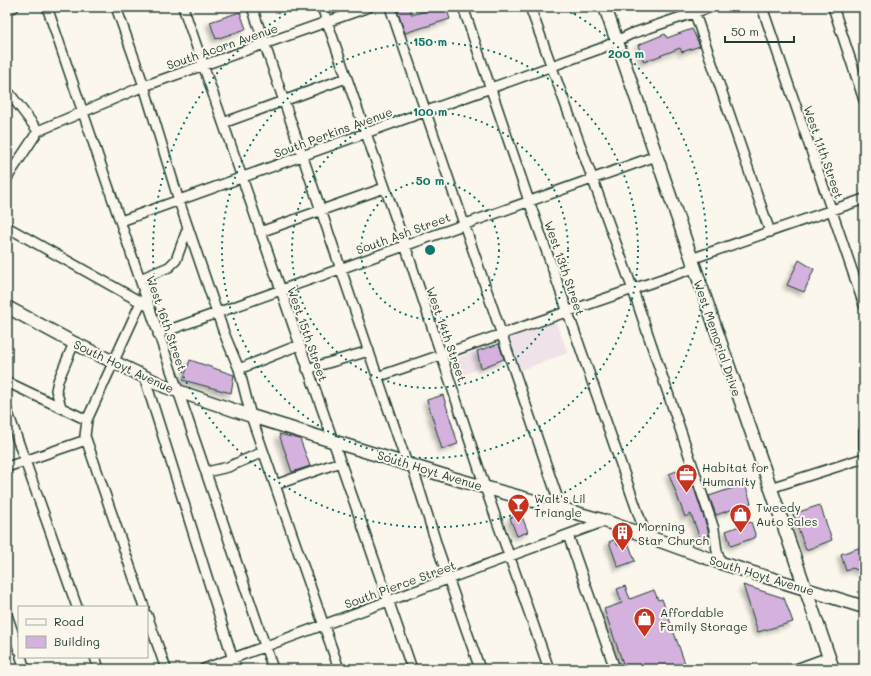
<svg xmlns="http://www.w3.org/2000/svg" width="871" height="676" viewBox="0 0 871 676" font-family="Mali,sans-serif">
<style>
.built{fill:#efe2e8}
.building{fill:#d4b2dd;stroke:#1f3d34;filter:url(#shadow)}
.lines{fill:none;stroke-linecap:round;stroke-linejoin:round}
.minor-casing{stroke:#1f3d34;stroke-width:12}
.major-casing{stroke:#1f3d34;stroke-width:15}
.minor{stroke:#fbf7ec;stroke-width:9}
.major{stroke:#fbf7ec;stroke-width:12}
.ring{fill:none;stroke:#0f766e;stroke-width:2;stroke-dasharray:2 4}
.labels{text-anchor:middle;dominant-baseline:central;stroke-width:4;stroke-linejoin:round;paint-order:stroke}
.street-label{font-size:12px;fill:#1f3d34;stroke:#fbf7ec}
.poi-label{font-size:12px;fill:#1f3d34;stroke:#fbf7ec;text-anchor:start}
.centre{fill:#0f766e;stroke:#fbf7ec;stroke-width:2}
.ring-label{font-size:12px;text-anchor:middle;font-weight:bold;fill:#0f766e;stroke:#fbf7ec;stroke-width:4;stroke-linejoin:round;paint-order:stroke}
</style>
<defs>
<filter id="shadow"><feDropShadow dx="-3.5" dy="3.5" stdDeviation="2" flood-color="#0004"/></filter>
</defs>
<rect width="100%" height="100%" fill="#fbf7ec"/>
<filter id="ink" filterUnits="userSpaceOnUse"><feTurbulence type="fractalNoise" baseFrequency=".025" numOctaves="2"/><feDisplacementMap in="SourceGraphic" scale="8" xChannelSelector="R" yChannelSelector="G"/><feConvolveMatrix kernelMatrix="1 2 1 2 8 2 1 2 1" color-interpolation-filters="sRGB"/></filter>
<g filter="url(#ink)">
<path class="built" d="M555,321L568,353L521,370L510,338Z
M477,351L481,368L461,376L454,359Z"/>
<path class="building" d="M396,7H410L412,15L439,7H446L450,19L405,33Z
M240,12L246,29L216,39L210,22Z
M692,29L700,46L682,52L680,48L644,62L638,45L665,34L667,38Z
M799,260L814,269L804,292L787,285Z
M499,344L504,359L481,368L477,351Z
M190,360L234,375L231,393L183,380Z
M443,395L458,444L442,449L427,400Z
M279,434L300,439L310,466L292,472Z
M687,467L708,530L709,538L701,541L691,514L685,517L669,474Z
M745,484L751,503L716,515L709,496Z
M820,505L832,540L806,550L793,514Z
M521,514L528,532L517,536L510,518Z
M751,522L756,537L731,546L726,531Z
M616,539L617,545L628,542L635,561L618,567L609,542Z
M864,546V572L852,568L846,571L841,554Z
M743,585L784,598L793,622L758,632Z
M625,586L630,599L654,590L658,600L662,599L687,669H625L604,609L622,603L617,589Z"/>
<g class="lines">
<defs>
<path id="minor" d="M47,7L273,669
M116,7L144,86L179,201L224,333L239,369L251,416L339,669
M183,7L412,669
M252,7L407,464
M322,7L405,245L485,487L549,669
M390,7L561,508
M463,7L529,201L646,536
M530,7L633,290L714,529L717,551L721,563
M762,7L864,305
M833,7L864,100
M693,8L770,232
M7,10L14,7
M7,90L38,131L144,86L369,7
M223,123L346,78
M7,178L38,131
M121,221L602,48L631,34L711,7
M7,227L146,305
M260,232L384,188
M691,259L864,199
M140,279L169,267L176,260L188,227
M141,302L87,420L85,436L144,607
M158,334L656,156
M239,369L299,345
M307,369L369,351
M144,376L236,669
M377,377L694,268
M7,382L87,420
M61,407L56,390L58,381L74,343
M7,410L77,607
M864,431V447
M412,465L438,549L480,669
M7,467L86,440
M207,472L228,467L263,452
M275,485L340,462
M770,488L864,458
M568,535L615,669
M7,615L19,650
M147,615L166,669
M21,657L25,669
M95,657L99,669
M204,669L605,521
M796,669L829,657"/>
<path id="major" d="M605,7L833,669
M7,307L74,343L166,387L251,416L452,478L605,521L721,563L864,607"/>
</defs>
<use href="#minor" class="minor-casing"/>
<use href="#major" class="major-casing"/>
<use href="#minor" class="minor"/>
<use href="#major" class="major"/>
</g>
</g>
<g class="ring">
<circle cx="430" cy="250" r="69"/>
<circle cx="430" cy="250" r="138"/>
<circle cx="430" cy="250" r="208"/>
<path d="M564 8A277 277 0 1 1 296 8"/>
</g>
<defs>
<symbol id="office-pin" viewBox="-11 -11 22 30"><path d="M0 17L-7.5 6A9.5 9.5 0 1 1 7.5 6Z" fill="#c8321e" stroke="#fbf7ec"/><path d="M-6-3h4V-5.5h4V-3h4V5H-6ZM-1-4.5V-3h2v-1.5ZM-6 0V1H6V0Z" fill="#fff"/></symbol>
<symbol id="bar-pin" viewBox="-11 -11 22 30"><path d="M0 17L-7.5 6A9.5 9.5 0 1 1 7.5 6Z" fill="#c8321e" stroke="#fbf7ec"/><path d="M-6-5H6L.8 .8V4.5H3.5V6h-7V4.5H-.8V.8Z" fill="#fff"/></symbol>
<symbol id="shop-pin" viewBox="-11 -11 22 30"><path d="M0 17L-7.5 6A9.5 9.5 0 1 1 7.5 6Z" fill="#c8321e" stroke="#fbf7ec"/><path d="M-5-2.5h2.3a2.7 3.5 0 0 1 5.4 0H5L5.5 6h-11ZM-1.5-2.5h3a1.5 2.3 0 0 0-3 0Z" fill="#fff"/></symbol>
<symbol id="building-pin" viewBox="-11 -11 22 30"><path d="M0 17L-7.5 6A9.5 9.5 0 1 1 7.5 6Z" fill="#c8321e" stroke="#fbf7ec"/><path d="M-4-6H4V6H1V3H-1V6H-4ZM-2.5-4.3h1.7v1.8h-1.7ZM.8-4.3h1.7v1.8H.8ZM-2.5-1h1.7V.8h-1.7ZM.8-1h1.7V.8H.8Z" fill="#fff"/></symbol>
</defs>
<g fill-rule="evenodd">
<use href="#office-pin" x="674" y="462" width="25" height="34"/>
<use href="#bar-pin" x="506" y="492" width="25" height="34"/>
<use href="#shop-pin" x="728" y="502" width="25" height="34"/>
<use href="#building-pin" x="610" y="520" width="25" height="34"/>
<use href="#shop-pin" x="632" y="606" width="25" height="34"/>
</g>
<g class="labels">
<g class="street-label">
<text transform="translate(222 46) rotate(-19)">South Acorn Avenue</text>
<text transform="translate(333 132) rotate(-20)">South Perkins Avenue</text>
<text transform="translate(824 152) rotate(71)">West 11th Street</text>
<text transform="translate(403 233) rotate(-20)">South Ash Street</text>
<text transform="translate(565 268) rotate(71)">West 13th Street</text>
<text transform="translate(167 323) rotate(71)">West 16th Street</text>
<text transform="translate(308 334) rotate(71)">West 15th Street</text>
<text transform="translate(447 334) rotate(71)">West 14th Street</text>
<text transform="translate(718 338) rotate(71)">West Memorial Drive</text>
<text transform="translate(124 366) rotate(25)">South Hoyt Avenue</text>
<text transform="translate(430 470) rotate(17)">South Hoyt Avenue</text>
<text transform="translate(762 575) rotate(17)">South Hoyt Avenue</text>
<text transform="translate(400 584) rotate(-20)">South Pierce Street</text>
</g>
<g class="poi-label">
<text x="702" y="467">Habitat for<tspan x="702" dy="14">Humanity</tspan></text>
<text x="534" y="498">Walt's Lil<tspan x="534" dy="14">Triangle</tspan></text>
<text x="756" y="507">Tweedy<tspan x="756" dy="14">Auto Sales</tspan></text>
<text x="638" y="526">Morning<tspan x="638" dy="14">Star Church</tspan></text>
<text x="660" y="612">Affordable<tspan x="660" dy="14">Family Storage</tspan></text>
</g>
</g>
<circle cx="430" cy="250" r="6" class="centre"/>
<g class="ring-label">
<text x="430" y="46">150 m</text>
<text x="626" y="58">200 m</text>
<text x="430" y="116">100 m</text>
<text x="430" y="185">50 m</text>
</g>
<rect width="871" height="676" fill="none" stroke="#fbf7ec" stroke-width="24"/>
<rect x="12" y="12" width="847" height="652" fill="none" stroke="#1f3d34" stroke-width="1.5" filter="url(#ink)"/>
<rect x="18" y="606" width="130" height="52" fill="#fbf7ec" stroke="#a3ada2"/>
<rect x="26" y="619" width="20" height="6" fill="#fbf7ec" stroke="#a3ada2"/>
<text x="54" y="626" font-size="12" fill="#1f3d34">Road</text>
<rect x="26" y="636" width="20" height="12" fill="#d4b2dd" stroke="#a3ada2"/>
<text x="54" y="646" font-size="12" fill="#1f3d34">Building</text>
<path d="M725 36v6h69v-6" fill="none" stroke="#1f3d34" stroke-width="2"/>
<text x="731" y="36" font-size="12" fill="#1f3d34" stroke="#fbf7ec" stroke-width="3" paint-order="stroke">50 m</text>
</svg>
